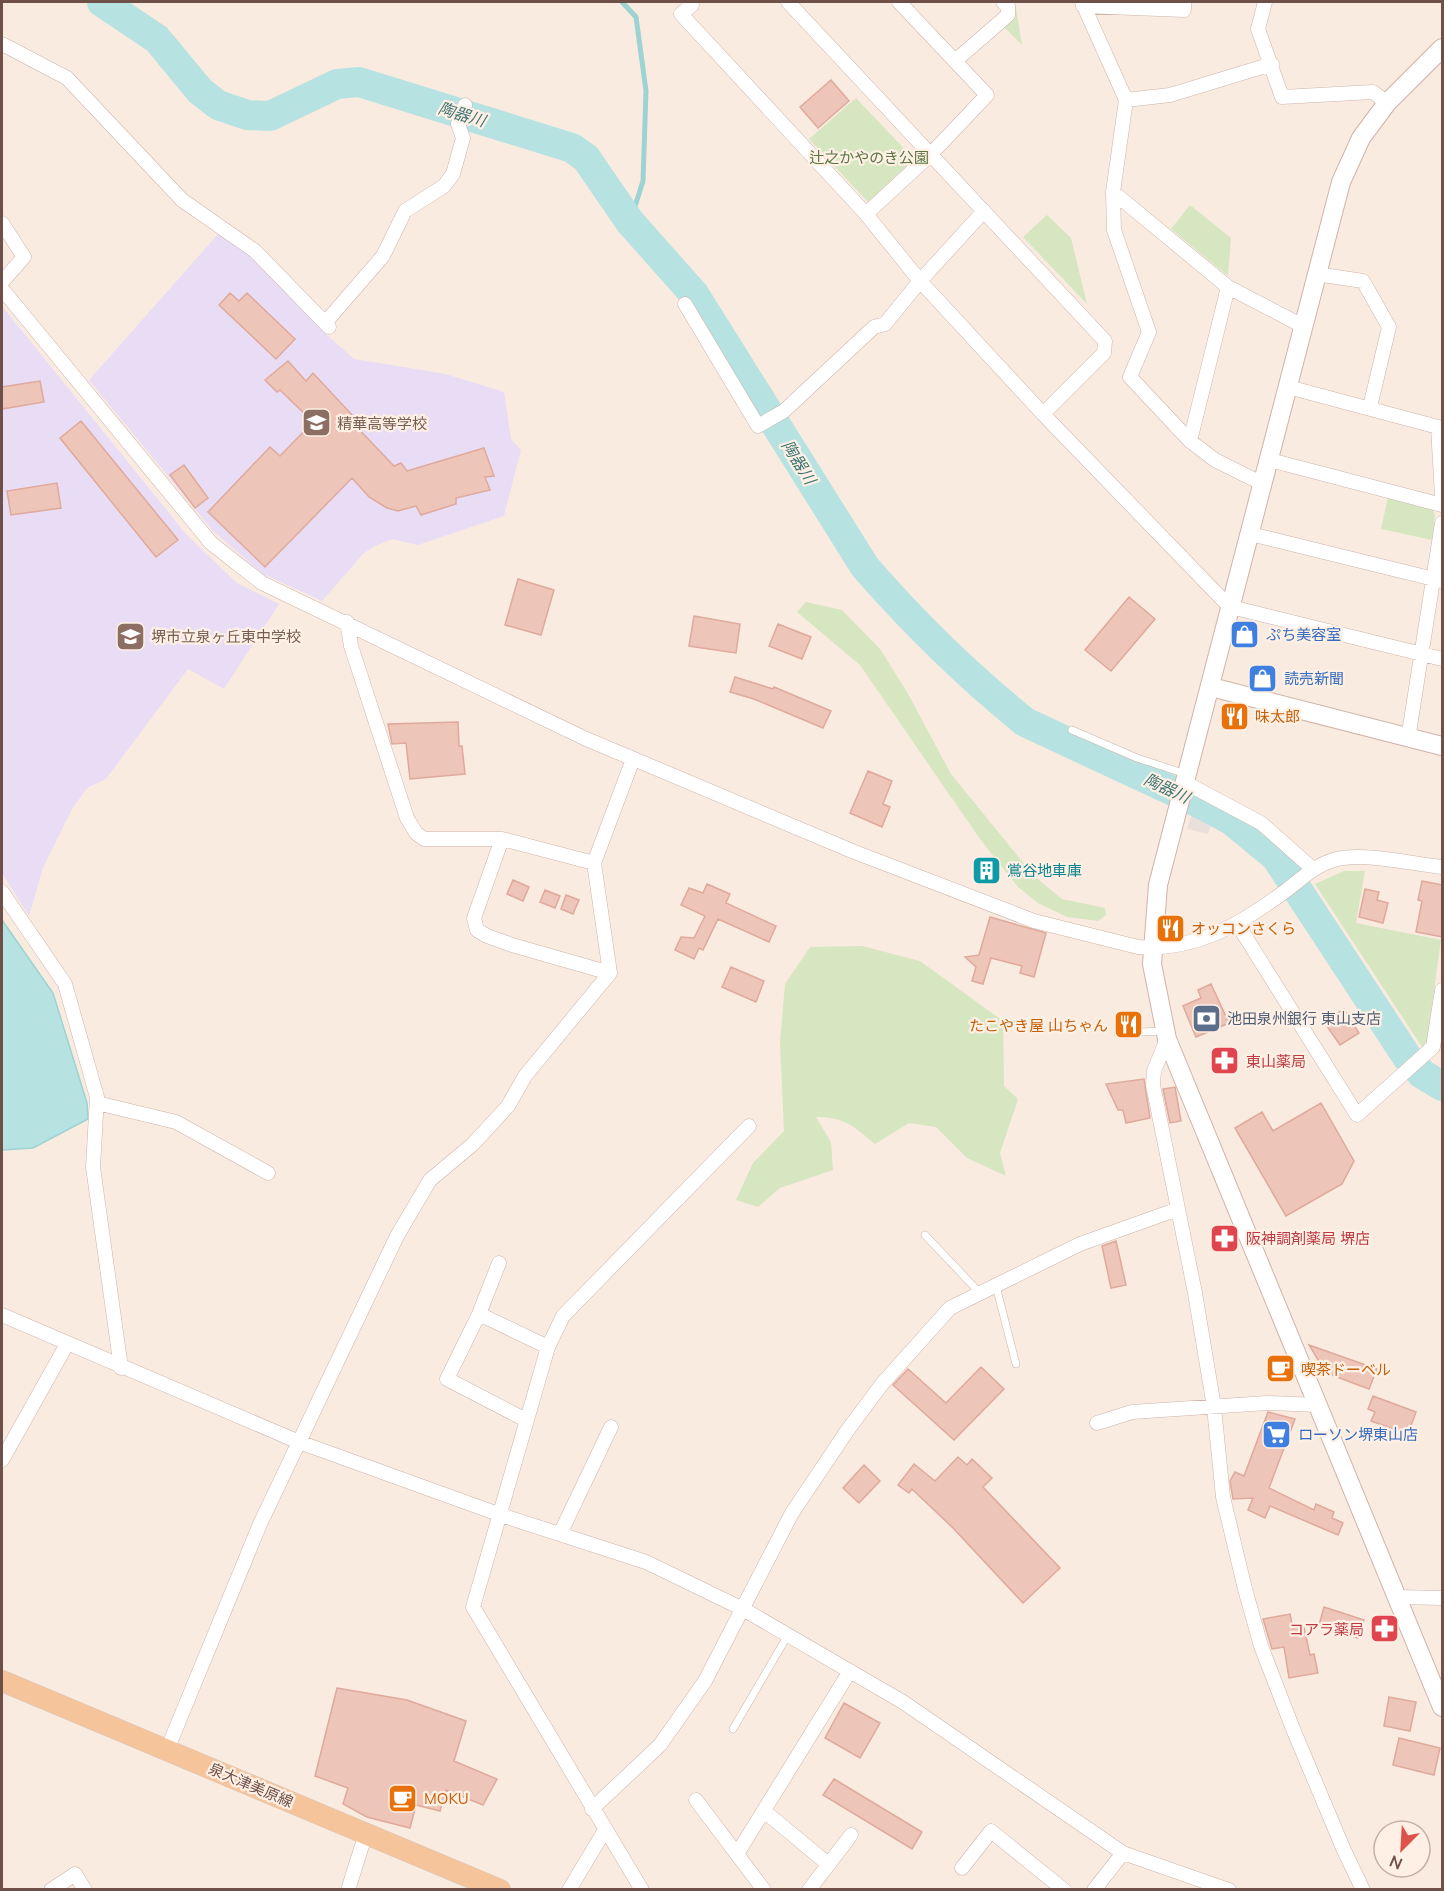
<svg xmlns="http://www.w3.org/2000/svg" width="1444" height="1891" viewBox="0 0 1444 1891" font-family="Mulish,'Noto Sans JP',sans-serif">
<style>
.industrial{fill:#e9dfdb}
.education{fill:#e9ddf6}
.green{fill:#d6e6c0}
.water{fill:#b6e2e1;stroke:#9dd3d2;stroke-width:1.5}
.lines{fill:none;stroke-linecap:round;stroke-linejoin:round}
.stream{stroke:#9dd3d2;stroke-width:5}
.river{stroke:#b6e2e1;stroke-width:30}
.building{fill:#eec5b9;stroke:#dfa99b;stroke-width:1.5}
.lane-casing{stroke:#ccb4ab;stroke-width:8}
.street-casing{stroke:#ccb4ab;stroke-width:15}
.secondary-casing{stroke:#cfb3a8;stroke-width:20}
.primary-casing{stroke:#d4cac8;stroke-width:22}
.lane{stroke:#fff;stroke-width:7}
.street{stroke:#fff;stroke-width:14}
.secondary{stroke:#fff;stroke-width:18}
.primary{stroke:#f6c49b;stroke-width:21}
.labels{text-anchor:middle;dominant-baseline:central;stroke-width:4.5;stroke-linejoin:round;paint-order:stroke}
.park-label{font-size:15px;fill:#5a7542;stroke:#fef0e5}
.education-label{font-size:15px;fill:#785e54;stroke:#fef0e5;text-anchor:start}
.shop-label{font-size:15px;fill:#366cbe;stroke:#fef0e5;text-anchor:start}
.food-label{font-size:15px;fill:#c56008;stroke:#fef0e5;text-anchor:start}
.culture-label{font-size:15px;fill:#0d838f;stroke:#fef0e5;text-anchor:start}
.service-label{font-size:15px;fill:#4e5e75;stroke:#fef0e5;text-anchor:start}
.health-label{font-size:15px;fill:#be3a42;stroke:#fef0e5;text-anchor:start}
.street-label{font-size:15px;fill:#6f5049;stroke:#fef0e5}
.water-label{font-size:16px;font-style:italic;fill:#3f7574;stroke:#fef0e5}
</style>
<rect width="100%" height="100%" fill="#faebe0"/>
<path class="industrial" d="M1192,813L1212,822L1208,834L1187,829Z"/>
<path class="education" d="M219,233L252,254L327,335L354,359L446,374L504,392L511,439L521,450L504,516L418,545L392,539L373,547L364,553L322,601L263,574L213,531L89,380Z
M2,306L186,534L237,583L279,604L224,689L188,669L106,779L87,788L72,809L43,868L29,916L2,873Z"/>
<path class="green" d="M1012,2H1015L1022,45L1003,26L1016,14Z
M856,98L914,159L868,202L809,139Z
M1190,205L1231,238L1228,276L1171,229Z
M1047,215L1071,238L1087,304L1023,237Z
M1388,497L1431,506L1435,515L1432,540L1381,529Z
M806,602L842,610L880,649L907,692L951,774L1034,876L1062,899L1105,908L1106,915L1098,921L1067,917L1038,903L1018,887L980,839L860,665L797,612Z
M1344,871H1365L1356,923L1441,940L1427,1041L1422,1047L1315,884Z
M862,946L920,961L1003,1021L1004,1086L1018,1099L1000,1153L1006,1176L967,1158L936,1127L909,1123L875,1144C853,1126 845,1117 816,1117L831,1142L833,1170L780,1188L758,1207L736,1200L753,1163L784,1131L780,1043L785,984L810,947Z"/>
<path class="water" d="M2,920L53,993L87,1103L88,1119L33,1148L2,1150Z"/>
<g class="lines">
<path class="stream" d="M622,2L636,17L646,91L643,181L630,222"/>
<path class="river" d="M102,2L157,39L200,91L218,105L247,115L270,116L337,84L359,82L572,148L586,158L630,222L694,294L865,567C913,622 968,676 1025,722L1203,805L1231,820L1276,857L1407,1057L1422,1074L1442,1086"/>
</g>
<path class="building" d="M831,80L849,101L818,128L800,107Z
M230,293L239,301L247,293L295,339L276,359L219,305Z
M288,361L306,381L313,373L354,417L351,421L394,466L401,463L407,471L484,448L494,476L485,477L490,490L456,498V504L421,515L416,506L398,511L387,508L369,497L352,478L265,567L208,512L270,447L280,456L313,422L280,390L277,392L265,380Z
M40,381L44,402L2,409V387Z
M81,421L178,540L156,557L60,438Z
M184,465L208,498L195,508L170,475Z
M57,483L61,508L11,515L7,491Z
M518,579L554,590L541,635L505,625Z
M1129,597L1155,619L1111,671L1085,650Z
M694,616L740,624L736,653L689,646Z
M778,624L811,637L802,659L769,646Z
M735,677L773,689L774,687L831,711L823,728L754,699L730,692Z
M458,722L459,746H462L465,774L410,779L406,743L392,744L388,724Z
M868,771L892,781L883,804L890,807L882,827L850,813Z
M513,880L529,887L523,901L507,894Z
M1422,881L1443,885V937L1416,932L1422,901L1418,900Z
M707,884L730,894L726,903L776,926L769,942L718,919L703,950L699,948L694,959L675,950L681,937L694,938L705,916L681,905L689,888L703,893Z
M1365,889L1379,892L1377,900L1388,903L1383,923L1359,917Z
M545,890L560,896L555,908L540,902Z
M566,895L579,900L573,914L561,909Z
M990,917L1046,933L1034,977L1020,973L1022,966L991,958L983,984L972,981L976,967L965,957L979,955Z
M731,967L764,981L756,1002L722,987Z
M1211,984L1229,1023L1196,1037L1183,1006L1201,998L1198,990Z
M1344,1009L1359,1033L1340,1045L1324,1022Z
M1144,1079L1150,1118L1126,1123L1123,1110H1118L1106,1084Z
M1175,1087L1181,1121L1170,1123L1163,1089Z
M1321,1103L1354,1161L1342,1184L1286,1216L1235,1128L1262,1112L1273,1131Z
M1116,1241L1126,1285L1111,1288L1102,1246Z
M1309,1345L1377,1369L1369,1389L1326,1373Z
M981,1367L1004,1389L954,1440L893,1385L908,1369L946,1403Z
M1373,1396L1416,1412L1408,1434L1371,1421L1375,1412L1368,1409Z
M1268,1412L1295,1419L1269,1488L1314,1510L1316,1504L1334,1512L1332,1518L1343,1523L1338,1535L1270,1506L1265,1518L1248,1510L1253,1498L1233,1499L1230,1481L1235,1472L1244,1476Z
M958,1457L967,1465L972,1459L992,1478L983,1487L1060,1568L1023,1603L953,1528L912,1489L909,1493L898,1485L914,1464L935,1481Z
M864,1465L880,1481L859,1503L843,1488Z
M1324,1607L1364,1620L1358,1638L1319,1625Z
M1290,1614L1293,1629L1304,1627L1310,1655L1314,1654L1318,1673L1289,1678L1284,1647L1272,1649L1263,1619Z
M337,1688L407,1700L466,1721L454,1761L497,1779L483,1805L446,1790L440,1811L416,1805L410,1828L367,1817L343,1804L348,1788L315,1776Z
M1389,1697L1416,1702L1410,1731L1384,1726Z
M844,1703L880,1723L860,1758L825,1738Z
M1399,1738L1440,1748L1434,1775L1393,1765Z
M834,1779L922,1832L912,1849L823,1795Z"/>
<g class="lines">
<defs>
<path id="lane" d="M1072,730L1137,758L1186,774
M1118,1033L1164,1031
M925,1235L979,1292
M996,1286L1016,1364
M733,1729L788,1635"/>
<path id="street" d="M689,2L692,5L681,14L866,214L920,281L1043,414L1223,600L1231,607L1243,610L1442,659
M788,2L1105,341L1104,353L1043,414
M1082,2L1126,100L1113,192L1114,230L1149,332L1130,377L1190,441L1215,460L1263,484
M1265,2L1258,29L1282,97L1373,92L1387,103
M1083,6L1184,10V2
M2,44L67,78L182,200L255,251L329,327
M955,61L1008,15V6L1003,2
M1126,100L1170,95L1272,64
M1113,192L1228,287L1303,326
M866,214L931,154L987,95L899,2
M2,223L24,257L2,282
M1316,274L1363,281L1389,327L1370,407
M2,289L211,543L262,583L584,738L852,851L1034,921L1138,947C1197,951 1243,923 1288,889C1305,876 1320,861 1343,858C1374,854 1411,864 1442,867
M685,304L758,426L784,411L874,327L885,324L920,281L984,211
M325,323L383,256L405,211L444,186L453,174L463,138L458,124L465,105
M1288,387L1438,427L1442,496
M1190,441L1228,287
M1270,460L1442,505
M1251,534L1442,581
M347,622L351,646L407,818L416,833L424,839H502L594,863
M1408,739L1442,523
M1184,782L1261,823L1313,869
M502,839L474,918L477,930L487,936L512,945L610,973
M2,892L65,984L97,1097L93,1167L121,1368
M1238,925L1357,1115L1433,1047L1442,990
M1167,1039L1154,1071L1153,1085L1195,1293L1214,1407L1223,1497L1245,1589L1261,1646L1293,1729L1343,1848L1363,1890
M97,1103L176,1122L268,1173
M499,1263L479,1314L447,1379L526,1420
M479,1314L548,1347
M2,1315L299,1442L501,1515L646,1562L743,1609L903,1702L1123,1853L1229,1890
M1097,1423L1132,1412L1267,1403L1318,1405
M2,1460L67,1344
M560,1534L611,1427
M1398,1597L1442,1598
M167,1750L260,1524L397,1236L430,1180L473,1144L508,1106L525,1076L610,973L594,863L633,759
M696,1800L764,1890
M592,1809L660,1745L705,1681L792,1513L847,1431L882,1384L950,1308L1080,1244L1178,1209
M764,1811L828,1864
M737,1854L850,1671
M962,1868L991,1831L1064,1890
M51,1890L75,1874L85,1890
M348,1890L366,1833
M569,1890L605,1830
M642,1890L473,1607L548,1347L563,1316L749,1126
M809,1890L851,1835
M1094,1890L1123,1853"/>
<path id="secondary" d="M1442,48L1387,103L1361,138L1341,182L1158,885L1152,964L1167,1039L1442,1707
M1211,687L1442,746"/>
<path id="primary" d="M2,1681L500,1890"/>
</defs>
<use href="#lane" class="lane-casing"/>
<use href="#street" class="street-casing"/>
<use href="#secondary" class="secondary-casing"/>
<use href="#primary" class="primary-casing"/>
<use href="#lane" class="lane"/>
<use href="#street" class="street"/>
<use href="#secondary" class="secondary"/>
<use href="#primary" class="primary"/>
</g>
<defs>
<symbol id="school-square" viewBox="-11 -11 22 22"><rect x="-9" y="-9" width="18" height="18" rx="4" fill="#8d6e63" stroke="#fef0e5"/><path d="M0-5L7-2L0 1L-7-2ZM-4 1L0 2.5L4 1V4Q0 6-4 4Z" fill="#fff"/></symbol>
<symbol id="shop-square" viewBox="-11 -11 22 22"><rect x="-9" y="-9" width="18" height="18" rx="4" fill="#3f7fe0" stroke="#fef0e5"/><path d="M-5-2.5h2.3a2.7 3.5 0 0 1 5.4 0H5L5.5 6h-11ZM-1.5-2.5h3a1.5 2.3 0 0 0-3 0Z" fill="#fff"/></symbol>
<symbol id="restaurant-square" viewBox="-11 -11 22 22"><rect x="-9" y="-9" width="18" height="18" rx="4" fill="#e8710a" stroke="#fef0e5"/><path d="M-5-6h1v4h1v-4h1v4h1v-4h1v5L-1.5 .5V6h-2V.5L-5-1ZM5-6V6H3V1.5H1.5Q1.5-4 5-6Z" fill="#fff"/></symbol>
<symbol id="building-square" viewBox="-11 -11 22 22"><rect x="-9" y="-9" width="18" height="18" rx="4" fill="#0f9aa8" stroke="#fef0e5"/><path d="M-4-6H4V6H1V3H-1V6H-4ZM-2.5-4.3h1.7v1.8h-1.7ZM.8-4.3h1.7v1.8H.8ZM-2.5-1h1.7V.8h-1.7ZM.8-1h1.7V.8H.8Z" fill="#fff"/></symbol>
<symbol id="bank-square" viewBox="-11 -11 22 22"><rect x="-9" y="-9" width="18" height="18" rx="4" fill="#5c6f8a" stroke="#fef0e5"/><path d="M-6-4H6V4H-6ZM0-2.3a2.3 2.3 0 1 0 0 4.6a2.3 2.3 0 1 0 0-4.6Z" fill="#fff"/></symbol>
<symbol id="pharmacy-square" viewBox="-11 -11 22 22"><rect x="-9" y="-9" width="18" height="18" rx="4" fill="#e0444e" stroke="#fef0e5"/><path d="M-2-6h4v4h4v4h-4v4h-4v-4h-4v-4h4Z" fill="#fff"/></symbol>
<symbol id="cafe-square" viewBox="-11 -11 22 22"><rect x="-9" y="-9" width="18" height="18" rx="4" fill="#e8710a" stroke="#fef0e5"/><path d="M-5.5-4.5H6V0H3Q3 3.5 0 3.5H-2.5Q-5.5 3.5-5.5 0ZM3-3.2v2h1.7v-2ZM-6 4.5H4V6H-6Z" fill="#fff"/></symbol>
<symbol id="supermarket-square" viewBox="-11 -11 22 22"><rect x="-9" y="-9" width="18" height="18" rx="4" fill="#3f7fe0" stroke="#fef0e5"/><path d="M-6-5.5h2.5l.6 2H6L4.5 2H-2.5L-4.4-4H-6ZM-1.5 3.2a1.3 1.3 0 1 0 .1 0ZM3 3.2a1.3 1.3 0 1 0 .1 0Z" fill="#fff"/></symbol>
</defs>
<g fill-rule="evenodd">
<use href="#school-square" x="300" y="406" width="33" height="33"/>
<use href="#shop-square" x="1228" y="618" width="33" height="33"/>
<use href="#school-square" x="114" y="620" width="33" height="33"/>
<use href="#shop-square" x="1246" y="662" width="33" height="33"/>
<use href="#restaurant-square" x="1218" y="700" width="33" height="33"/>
<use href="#building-square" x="970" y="854" width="33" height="33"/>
<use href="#restaurant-square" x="1154" y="912" width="33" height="33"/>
<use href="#bank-square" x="1190" y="1002" width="33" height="33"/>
<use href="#restaurant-square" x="1112" y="1008" width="33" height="33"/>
<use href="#pharmacy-square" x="1208" y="1044" width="33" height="33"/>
<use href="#pharmacy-square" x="1208" y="1222" width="33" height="33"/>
<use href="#cafe-square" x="1264" y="1352" width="33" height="33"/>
<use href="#supermarket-square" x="1260" y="1418" width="33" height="33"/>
<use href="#pharmacy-square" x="1368" y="1612" width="33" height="33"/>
<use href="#cafe-square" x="386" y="1782" width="33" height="33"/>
</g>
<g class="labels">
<g class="park-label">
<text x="869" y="157">辻之かやのき公園</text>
</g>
<g class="education-label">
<text x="337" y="423">精華高等学校</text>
<text x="151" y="636">堺市立泉ヶ丘東中学校</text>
</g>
<g class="shop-label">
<text x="1266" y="634">ぷち美容室</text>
<text x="1284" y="678">読売新聞</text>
<text x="1298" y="1434">ローソン堺東山店</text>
</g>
<g class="food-label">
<text x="1255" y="716">味太郎</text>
<text x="1191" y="928">オッコンさくら</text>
<text x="1108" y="1025" text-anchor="end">たこやき屋 山ちゃん</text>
<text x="1301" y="1369">喫茶ドーベル</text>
<text x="424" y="1798">MOKU</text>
</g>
<g class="culture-label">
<text x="1007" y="870">鴬谷地車庫</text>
</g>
<g class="service-label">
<text x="1227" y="1018">池田泉州銀行 東山支店</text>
</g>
<g class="health-label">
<text x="1246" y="1061">東山薬局</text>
<text x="1246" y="1238">阪神調剤薬局 堺店</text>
<text x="1364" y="1629" text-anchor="end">コアラ薬局</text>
</g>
<g class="street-label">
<text transform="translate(251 1785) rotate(23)">泉大津美原線</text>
</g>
<g class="water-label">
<text transform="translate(462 114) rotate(17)">陶器川</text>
<text transform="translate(799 462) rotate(58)">陶器川</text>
<text transform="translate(1167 788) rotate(25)">陶器川</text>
</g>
</g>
<rect width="1444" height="1891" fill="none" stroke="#6f5049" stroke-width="6"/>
<g transform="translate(1402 1849) rotate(204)"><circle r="28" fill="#fef0e5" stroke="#c5b0a7" stroke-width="1.5"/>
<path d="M0-4.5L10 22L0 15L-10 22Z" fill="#de524b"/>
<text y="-9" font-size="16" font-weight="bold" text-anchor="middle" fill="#6f5049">N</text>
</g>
</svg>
